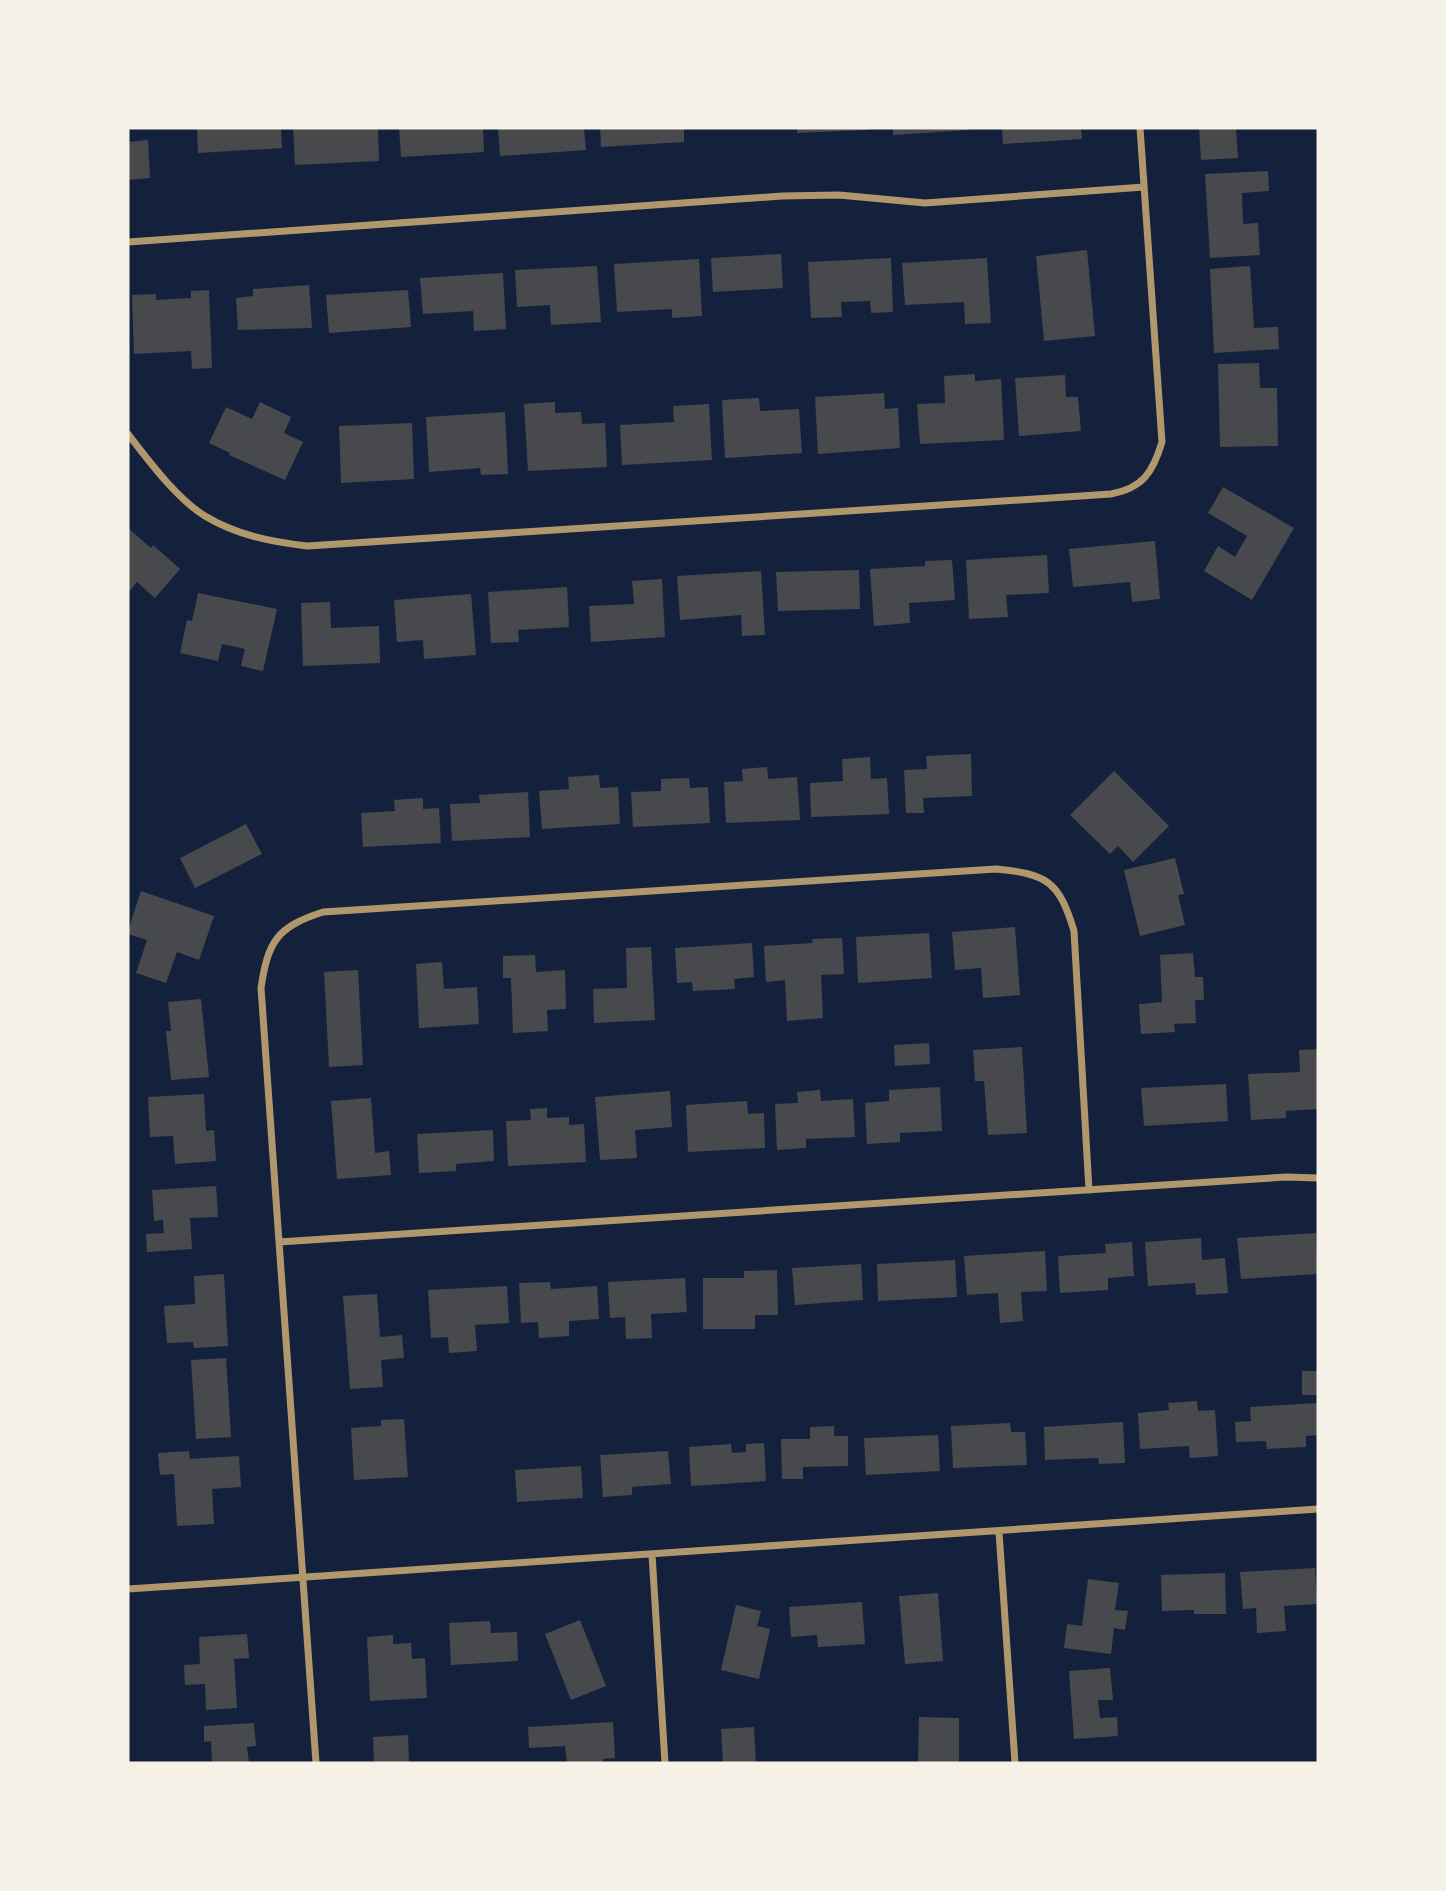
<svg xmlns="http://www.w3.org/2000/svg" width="1446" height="1891" viewBox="0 0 1446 1891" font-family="'Space Grotesk',sans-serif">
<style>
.building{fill:#48494c}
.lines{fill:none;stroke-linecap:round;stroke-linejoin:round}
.minor{stroke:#b1986c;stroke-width:7}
</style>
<rect width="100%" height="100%" fill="#14213d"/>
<path class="building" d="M197,128H281L282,148L198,153Z
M293,128H378L379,161L295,165Z
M399,128H483L484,152L401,157Z
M498,128H584L586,150L500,156Z
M600,128H684V142L601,147Z
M797,128H868V130L797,133Z
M893,128H969V130L893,135Z
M1002,128H1081L1082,139L1003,144Z
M1199,128H1236L1238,158L1201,160Z
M148,140L150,178L128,180V142Z
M1268,171L1269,191L1242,193L1243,224L1258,223L1260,255L1210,258L1205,174Z
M1087,250L1095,336L1044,341L1036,256Z
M781,254L783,288L713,292L711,258Z
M891,258L893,312L871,313L870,301L841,302L842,317L811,318L808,262Z
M987,258L991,323L965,324L964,302L905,305L902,263Z
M699,259L702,316L672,318V309L617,312L614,264Z
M597,266L601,322L551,325L550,305L517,307L515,270Z
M1250,266L1254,328L1278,327L1279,349L1214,353L1210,269Z
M503,273L506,329L474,331L473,311L423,314L420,278Z
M309,285L312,328L238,330L236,298L253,296V289Z
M209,290L212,368L192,369L191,351L134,354L132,295L156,294V300L191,298V291Z
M408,290L411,327L329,333L326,295Z
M1259,363L1260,388H1277L1278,446L1220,447L1218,364Z
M975,374V381L1001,379L1004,440L920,444L917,404L945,403L944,376Z
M1065,375L1066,397H1078L1081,431L1019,436L1015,378Z
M884,393L885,409L898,408L900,448L818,454L815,397Z
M759,398L760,411L799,409L802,453L725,458L722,400Z
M260,402L291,417L284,433L303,442L285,480L229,455L230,453L209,443L226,407L252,419Z
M555,402V413L581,412L582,424L605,423L607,467L528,471L524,404Z
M709,404L712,460L622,465L620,425L674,422L673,406Z
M505,412L508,474L481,475L480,468L429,472L426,417Z
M412,423L414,479L341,483L339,426Z
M1223,487L1294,528L1252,600L1204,571L1218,546L1235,557L1247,536L1208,513Z
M128,528L151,548L153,545L180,569L155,598L137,582L128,593Z
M1155,541L1160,599L1132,602L1130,582L1073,587L1069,549Z
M1047,555L1049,593L1006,595L1008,617L969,619L966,560Z
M952,560L955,600L909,603L910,623L874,626L870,569L925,566V561Z
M859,570L860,609L778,611L776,572Z
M761,571L765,635L742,636L741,615L680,620L677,576Z
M662,579L665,637L591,642L589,606L634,604L632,581Z
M567,587L569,627L518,630L519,642L491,643L488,592Z
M198,593L277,609L263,671L241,666L245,649L222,644L218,661L180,653L187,620L192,621Z
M471,594L476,655L424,659L423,640L397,642L394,600Z
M330,602L331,628L379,626L380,663L303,666L301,603Z
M971,754L972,796L923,798L924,813H906L904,770L927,769L926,756Z
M870,757L871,779L887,778L889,814L811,817L810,783L843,781L842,759Z
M767,767L768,779L797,777L800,820L726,823L724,782L743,781L742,769Z
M1114,771L1169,826L1133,862L1118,846L1110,854L1070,815Z
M599,775L600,788L618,787L620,824L542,829L539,791L569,789L568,777Z
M689,778L690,788L708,787L710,823L633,827L631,792L661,791V779Z
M528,792L530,837L452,841L450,804L480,803L479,795Z
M423,798V809L439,808L441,843L363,847L361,813L395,811L394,800Z
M246,824L262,854L195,888L180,858Z
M1175,858L1184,894L1178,895L1185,925L1140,936L1124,870Z
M141,891L214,916L199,960L177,952L166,983L136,973L147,940L128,934V931Z
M1015,927L1020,995L983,998L981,968L955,970L952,932Z
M929,933L932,978L858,983L856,937Z
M842,938L844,974L821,975L823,1018L787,1021L785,980L766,982L764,946L813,943L812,939Z
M752,943L754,977L734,979L735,989L693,991L692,982L677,983L675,948Z
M651,947L655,1020L594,1023L593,989L627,988L626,948Z
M1193,953L1195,977H1203L1204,1000H1195L1196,1023L1174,1024L1175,1032L1141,1034L1139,1004L1162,1002L1160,955Z
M535,955L536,972L565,970L566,1009L547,1010L548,1031L513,1033L511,978H503V956Z
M442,962L444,989L477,987L479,1024L419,1028L416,964Z
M358,970L363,1065L329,1067L324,972Z
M201,999L209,1077L171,1080L166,1031H171L168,1002Z
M929,1043L930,1064L895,1066L894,1045Z
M1022,1047L1027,1133L988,1135L984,1081H975L973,1050Z
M1318,1049V1109L1286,1111V1118L1251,1120L1248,1074L1300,1072L1299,1050Z
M1226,1084L1228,1121L1144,1126L1141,1088Z
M940,1087L942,1131L900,1133V1142L867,1144L865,1103L889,1101V1090Z
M820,1090L821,1101L853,1099L855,1137L806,1139V1148L777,1150L775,1104L798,1103L797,1092Z
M670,1091L672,1127L635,1130L637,1158L600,1160L595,1097Z
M204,1094L206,1131L214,1130L216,1161L175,1164L173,1136L150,1137L148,1097Z
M371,1098L375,1153L389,1151L391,1175L337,1179L331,1101Z
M747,1101L748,1114L764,1113L765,1148L688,1152L686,1105Z
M547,1108V1118L569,1117V1125L584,1124L586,1162L508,1166L506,1121L531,1120L530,1109Z
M493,1130L494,1161L456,1164V1171L419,1173L417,1134Z
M216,1186L218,1217L190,1218L192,1249L147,1252L146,1234L164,1233L163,1220L154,1221L152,1190Z
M1316,1233L1318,1274L1241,1279L1237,1238Z
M1201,1238L1202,1260L1225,1258L1228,1293L1196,1295L1195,1283L1148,1286L1145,1242Z
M1132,1242L1134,1276L1108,1278V1290L1060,1293L1058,1256L1106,1253L1105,1244Z
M1045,1251L1047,1291L1021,1292L1023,1321L1000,1323L998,1293L967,1295L964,1256Z
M955,1260L957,1297L878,1301L877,1264Z
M861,1264L863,1300L795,1305L792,1268Z
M777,1270L778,1315H755V1329H703V1278H744V1271Z
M224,1274L228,1346L194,1348L193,1342L167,1343L164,1306L195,1304L194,1276Z
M685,1278L687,1312L651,1314L652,1338L626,1339L625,1317L610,1318L608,1282Z
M550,1282L551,1289L597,1286L599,1319L569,1321V1336L539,1338L538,1322L521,1323L519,1283Z
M507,1286L509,1323L475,1325L477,1351L449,1353L448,1337L431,1338L428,1290Z
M377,1294L380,1337L402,1335L404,1358L381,1360L383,1387L350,1389L343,1296Z
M226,1358L231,1437L196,1439L191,1360Z
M1302,1371H1318V1395H1302Z
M1197,1401L1198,1411L1215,1410L1218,1456L1190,1458L1189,1446L1140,1449L1138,1413L1169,1410L1168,1403Z
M1318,1403V1435L1306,1436V1447L1267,1449L1266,1441L1236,1442L1235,1422L1251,1421L1250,1407Z
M404,1419L408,1477L354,1480L351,1428L381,1426V1420Z
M1123,1422L1125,1463L1099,1464L1098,1458L1045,1460L1044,1427Z
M1010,1423L1011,1432H1025L1027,1465L953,1468L951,1426Z
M834,1426V1436H848V1466L803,1467V1479H782L781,1439H810V1427Z
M938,1435L940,1471L866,1475L864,1438Z
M764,1443L766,1481L691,1486L689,1447L731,1444L732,1453L746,1452V1444Z
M189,1451L190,1459L239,1456L241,1487L212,1489L214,1524L177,1526L174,1474L160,1475L158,1453Z
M668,1451L671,1484L632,1487V1495L603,1497L600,1455Z
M581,1466L583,1498L517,1502L515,1470Z
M1315,1568L1317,1604L1284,1606L1286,1631L1257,1633L1256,1608L1243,1609L1240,1572Z
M1225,1573L1226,1614H1194V1610L1162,1611L1161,1575Z
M1088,1579L1119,1583L1115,1610L1128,1611L1125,1630L1114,1628L1111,1654L1064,1648L1067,1624L1082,1626Z
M938,1593L943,1661L905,1664L899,1596Z
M862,1602L865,1644L818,1647L817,1635L791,1637L789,1607Z
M736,1605L761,1611L757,1626L770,1629L759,1679L721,1670Z
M580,1620L606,1686L571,1700L545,1634Z
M490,1621L491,1633L517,1632L518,1661L451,1665L449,1623Z
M247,1634L249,1658L234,1659L237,1708L206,1710L205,1684L185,1685L184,1665L200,1664L199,1637Z
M393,1635V1644L411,1643L412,1659L425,1658L427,1698L370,1701L367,1637Z
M1110,1668L1113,1700H1098L1100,1718L1117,1717L1118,1736L1074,1739L1069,1671Z
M919,1717L959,1718V1763H918Z
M613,1722L615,1758L603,1759V1763H567L565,1746L529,1748L528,1727Z
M254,1723L256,1746L247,1747L249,1763H212L211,1741L204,1742V1726Z
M754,1727L756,1763H723L721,1729Z
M408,1735L409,1763H374L373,1737Z"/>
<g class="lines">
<path class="minor" d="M128,242L782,196L839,195L925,203L1144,187
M128,434C148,460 177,499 205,516C236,535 272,542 307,546L1111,494C1143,488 1153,472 1162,442L1140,128
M279,1242L1286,1177L1318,1178
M999,1532L1015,1763
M652,1554L665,1763
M128,1589L1318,1509
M316,1763L261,988C268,941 277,927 323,912L996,869C1047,874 1059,881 1074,931L1089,1190"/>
</g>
<rect width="1446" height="1891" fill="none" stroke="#f6f1e7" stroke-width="259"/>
</svg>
